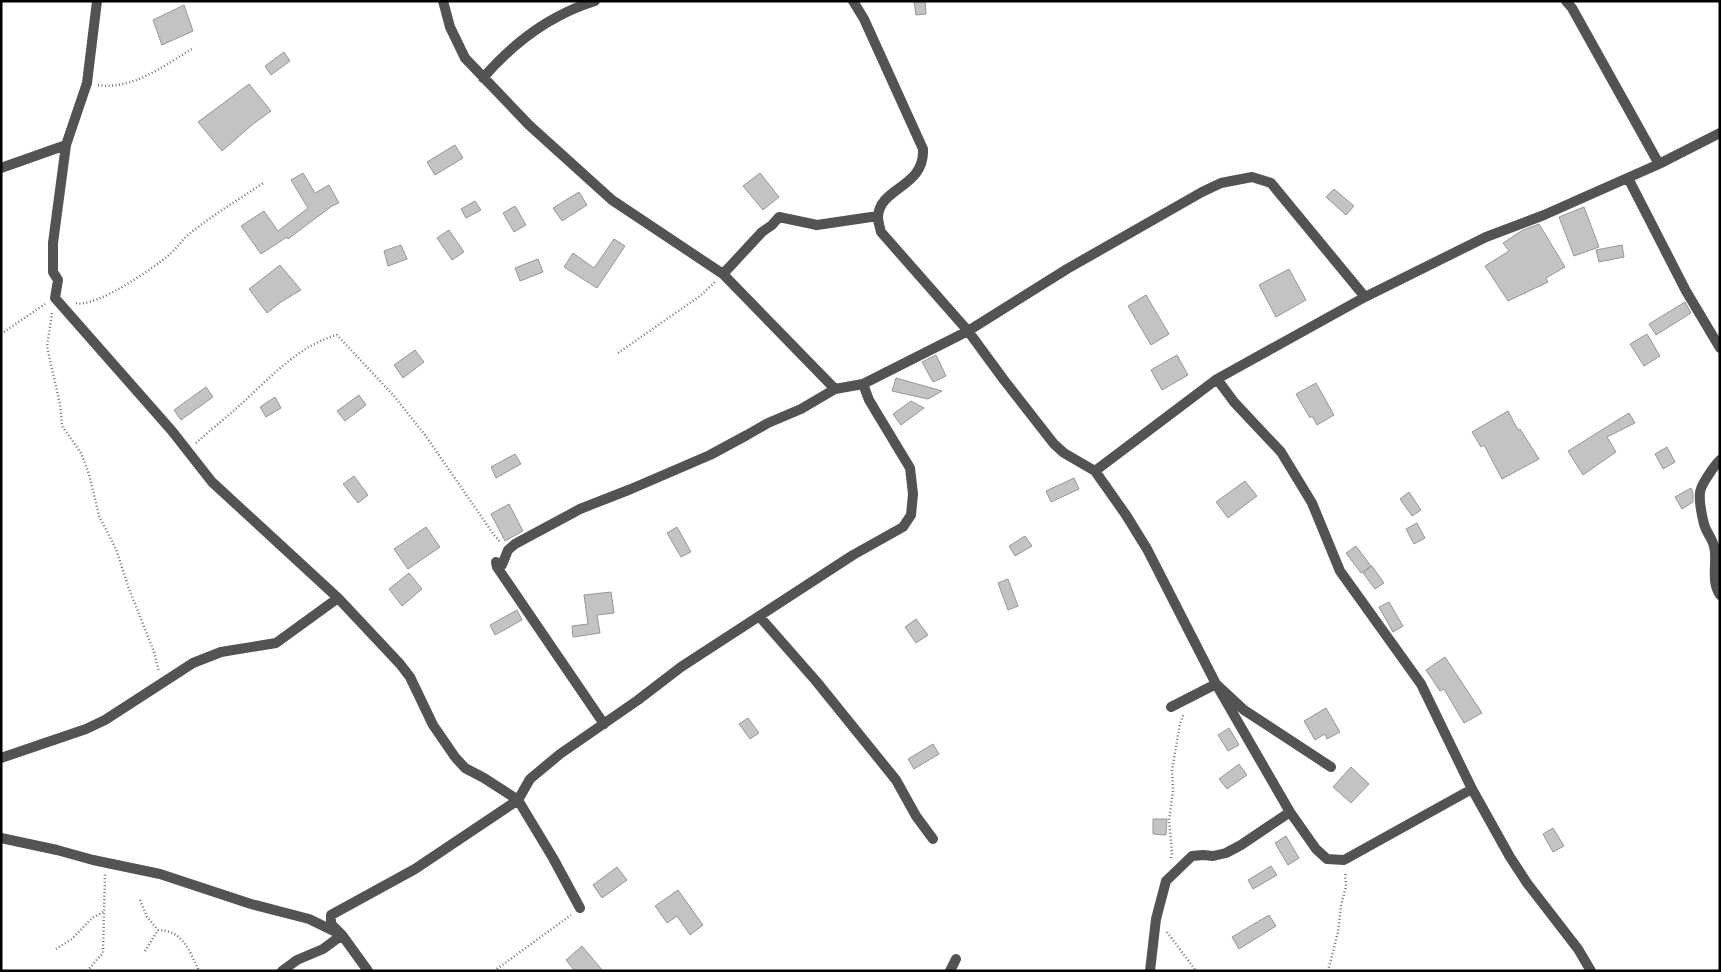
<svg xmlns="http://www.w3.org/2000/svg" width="1721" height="972" viewBox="0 0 1721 972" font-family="'Fira Sans Condensed',sans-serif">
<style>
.building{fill:#c3c3c3;stroke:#979797}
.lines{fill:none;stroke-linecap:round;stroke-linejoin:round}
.path{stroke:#757575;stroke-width:2.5;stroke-dasharray:1 2.5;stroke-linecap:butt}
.street{stroke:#535353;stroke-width:10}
</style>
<rect width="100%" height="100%" fill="#fff"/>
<path class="building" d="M914,1H925L926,14L916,15Z
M184,5L193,31L162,45L153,20Z
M284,52L290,61L271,75L265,66Z
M249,84L271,111L252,125L222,151L198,122Z
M455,145L463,158L435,175L427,162Z
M303,173L315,193L329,185L339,203L332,206L288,239L287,237L261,254L241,226L264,211L278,231L308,208L291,180Z
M760,173L779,197L763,210L743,186Z
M1334,189L1354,206L1346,215L1326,197Z
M579,192L587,205L562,221L553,208Z
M475,201L481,210L466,218L461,209Z
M515,206L526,225L514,232L503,213Z
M1584,207L1599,247L1574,256L1559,217Z
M1539,224L1565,267L1546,278L1548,282L1508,301L1485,266L1509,251L1503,243L1523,230Z
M449,230L464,252L452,260L437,238Z
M614,239L625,246L597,288L564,267L573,253L594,268Z
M401,245L407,259L388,266L384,251Z
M1622,245L1624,257L1599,262L1596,250Z
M538,259L543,272L520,281L515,268Z
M280,265L301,290L281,302L267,313L249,289Z
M1289,269L1306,300L1276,317L1259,285Z
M1146,295L1169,334L1151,345L1128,306Z
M1685,302L1691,313L1656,335L1649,324Z
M1647,334L1660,356L1644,366L1630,344Z
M415,350L424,362L403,378L394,365Z
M936,355L946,376L933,382L922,362Z
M1177,355L1188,375L1162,390L1151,370Z
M896,378L942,391L928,399L892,391Z
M1316,383L1334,415L1317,425L1312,416L1310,418L1296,394Z
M206,387L213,397L181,420L174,410Z
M359,395L366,405L345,421L337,411Z
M275,397L281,408L266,417L260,407Z
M911,401L924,408L901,425L893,414Z
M1508,411L1518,430L1520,429L1539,459L1502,479L1484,445L1481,447L1472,432Z
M1629,413L1635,423L1607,437L1616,452L1583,475L1568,451Z
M1667,447L1675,462L1663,469L1655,454Z
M515,454L521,464L496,478L491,467Z
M354,476L368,495L358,503L343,484Z
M1074,478L1079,489L1051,502L1046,491Z
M1245,481L1257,496L1228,518L1216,502Z
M1691,488L1693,493V502L1682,509L1675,497Z
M1409,492L1421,510L1412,516L1400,499Z
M509,504L523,531L505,541L491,514Z
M1417,523L1425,538L1414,544L1406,529Z
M426,527L440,547L408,569L394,549Z
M677,527L691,552L681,557L667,533Z
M1025,536L1032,546L1015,556L1009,546Z
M1356,546L1371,566L1361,573L1346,553Z
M1372,566L1384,583L1375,589L1363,573Z
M409,573L422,589L402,606L389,589Z
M1008,579L1018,606L1008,610L998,583Z
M611,592L614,613L597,615L600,633L573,637L572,626L588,624L584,595Z
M1389,602L1403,626L1393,632L1379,607Z
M517,610L522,620L495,635L490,625Z
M916,619L928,635L916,643L905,627Z
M1445,657L1482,713L1464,723L1444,689L1440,691L1426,670Z
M1326,708L1340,732L1327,739L1325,734L1315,740L1304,721Z
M748,718L759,733L750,739L739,724Z
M1229,728L1239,745L1228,751L1218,735Z
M933,744L939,754L914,769L908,759Z
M1239,764L1247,775L1227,789L1219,779Z
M1351,767L1369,784L1351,803L1333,787Z
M1153,819H1167L1166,835L1153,834Z
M1553,828L1564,846L1553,852L1543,834Z
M1286,836L1299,858L1288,865L1275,843Z
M1271,866L1277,875L1253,889L1248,880Z
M617,867L627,880L602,898L593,885Z
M678,890L703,925L690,935L677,916L667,923L655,906Z
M1269,915L1276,926L1239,949L1232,937Z
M582,946L603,971H575L566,960Z"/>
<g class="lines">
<path class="path" d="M98,85C133,90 163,66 192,49
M76,303C96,308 154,268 170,254C177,248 182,240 189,234C213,215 239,199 265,182
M52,313L47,347L60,404L62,426L81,453L89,474L99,516L116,549L128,586L154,652L159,672
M1,334L45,304
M618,353L700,296L715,282
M196,443C210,430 226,418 240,405C269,379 299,345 337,335L394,396L425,435L494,535L501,543
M1171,858L1172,853L1169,820L1173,791L1172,770L1180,724L1184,713
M140,900L147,917L158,930C183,930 190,952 199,971
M1167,932L1196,971
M56,949L72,939L92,918L103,912
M145,951L158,930
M635,970V971
M87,971L103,953L105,874
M494,971L571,915
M1328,971L1338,932L1341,906L1346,886L1345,872"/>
<path class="street" d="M97,1L87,83L66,145L53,243V272L58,280L55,298L172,431L212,482L338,598L400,664L410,677L433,725L455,757L465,768L484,778L518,800L553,858L580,908
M853,1L864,19L923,149C925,188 879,187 878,217C878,222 880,228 881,232L968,331L1004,380L1054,444L1064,453L1095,471L1126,515L1147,549L1216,684L1290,812L1316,849L1327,859L1344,860L1472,789
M1566,1L1572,8L1659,164
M483,78C514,42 550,15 595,1
M1,168L66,145
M1628,178L1686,291L1720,348
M723,274L762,232L772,225L779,217L817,225L878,216
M1217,379L1234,402L1281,452L1312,503L1340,571L1421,684L1472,789L1510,857L1527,883L1578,949L1591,971
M863,384L968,331L1067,269L1202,192L1221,183L1252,177L1271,183L1365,297
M1720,460C1714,466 1700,486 1700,493C1699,502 1702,516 1704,524C1706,532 1712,538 1714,546C1718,562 1710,580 1720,595
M1095,471L1217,379L1365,297L1486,237L1544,215L1659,164L1720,133
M759,616L816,681L896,780L916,816L933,839
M1171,707L1216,684L1244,710L1331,767
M604,724L497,567L496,562L502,565L508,550L515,544L580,509L631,489L710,455L747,435L768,423L801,409L835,389
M1,758L86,729L105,720L193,663L221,652L276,643L338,598
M1,838L57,850L93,860L160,874L251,904L309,919L342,935L368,971
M282,971L297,960L323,949L342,935L331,924V915L415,869L518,800L530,779L560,754L638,700L681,667L853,555L903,527L911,515L913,494L910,468L869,400L863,384L835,389L723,274L612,200L529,125L465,58L450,27L443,1
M950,971L956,959
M1150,971L1156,919L1166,881L1192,856L1203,855L1213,856L1226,853L1241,845L1290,812"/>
</g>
<rect width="1721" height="972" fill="none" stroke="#000000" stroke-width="5"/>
</svg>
